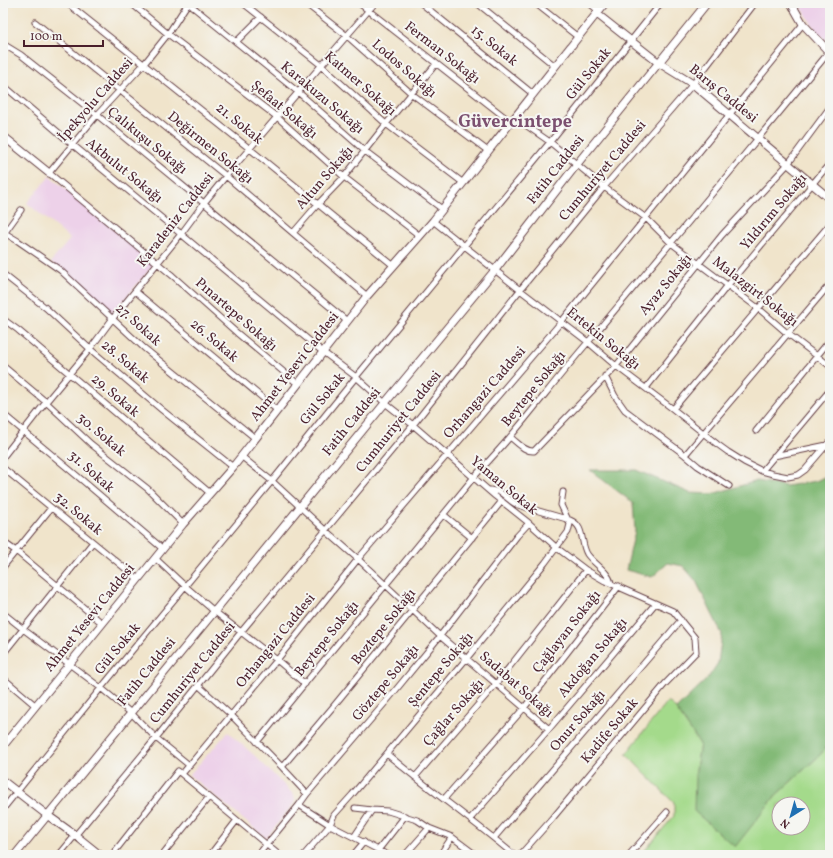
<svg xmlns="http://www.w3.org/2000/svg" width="833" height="858" viewBox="0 0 833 858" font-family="Vollkorn,serif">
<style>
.built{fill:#edd1e9}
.green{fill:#a4da8b;stroke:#777c5b;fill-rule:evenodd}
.forest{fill:#83ba77;stroke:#666c51}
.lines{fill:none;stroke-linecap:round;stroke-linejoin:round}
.street-casing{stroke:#633d43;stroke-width:7}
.secondary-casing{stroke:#633d43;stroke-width:9}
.street{stroke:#fff;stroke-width:5}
.secondary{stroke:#fff;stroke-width:7}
.labels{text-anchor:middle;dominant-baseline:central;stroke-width:4;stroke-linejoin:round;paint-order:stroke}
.street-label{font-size:14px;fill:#4a1f2b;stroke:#f6f6f2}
.district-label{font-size:18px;font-weight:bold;fill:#7c5070;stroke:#f6f6f2}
</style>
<rect width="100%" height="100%" fill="#f6f6f2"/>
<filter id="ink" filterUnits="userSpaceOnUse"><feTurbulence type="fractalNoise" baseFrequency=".025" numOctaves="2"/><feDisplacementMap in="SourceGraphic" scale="8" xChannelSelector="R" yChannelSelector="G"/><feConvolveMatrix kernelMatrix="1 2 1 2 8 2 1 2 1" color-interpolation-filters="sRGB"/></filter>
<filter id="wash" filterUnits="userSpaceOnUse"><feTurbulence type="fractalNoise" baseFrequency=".012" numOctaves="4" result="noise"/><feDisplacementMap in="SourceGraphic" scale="16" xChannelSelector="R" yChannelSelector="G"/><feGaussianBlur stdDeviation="0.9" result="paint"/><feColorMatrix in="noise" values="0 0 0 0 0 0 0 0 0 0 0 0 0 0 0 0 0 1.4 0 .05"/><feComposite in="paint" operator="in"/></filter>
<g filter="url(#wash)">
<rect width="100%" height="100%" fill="#f0e4cb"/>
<path class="built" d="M799,3H830V43L817,33Z
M50,176L155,263L113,313L51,262L70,239L27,203Z
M228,732L255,756L294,795L295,802L266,838L189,775Z"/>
<path class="green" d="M668,701L676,709L700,744L695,776L735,846L776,795L819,756L830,743V855H641L674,816V803L626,754ZM779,804H803V828H779Z"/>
<path class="forest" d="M590,470H636L690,493L712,494L757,481L786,486L816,481L830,474V743L819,756L776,795L735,847L694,811L695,776L700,744L676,709L708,678L718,663L722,634L696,581L683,566L668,563L652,577L626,570L635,531L633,503Z"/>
</g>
<g filter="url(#ink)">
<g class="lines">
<defs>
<path id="street" d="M67,3L250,149L394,266
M131,3L168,34L277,117L344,177L420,236
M188,3L168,34L144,64L97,115L49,173L173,276L237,333L298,384
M188,3L298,92L365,151L442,209
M243,3L321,65L386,124L462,182
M305,3L347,36L412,94L488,151
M359,3L511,122
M421,3L533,94
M477,3L555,66
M535,3L578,37
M589,3L599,11
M35,22L226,176L367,296
M236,42L261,17
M3,44L21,55L97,115L347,321
M3,85L73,145L181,234L323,352L356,377L385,403L413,425L495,496L529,523L557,548L586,570L605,581L673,611L695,638L696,652L665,684L552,819L520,855
M514,117L550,142L604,187L646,218L671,243L758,308L787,333L830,366
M433,221L520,290L588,342L616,366L673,409L717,444L728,452L744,462L762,471L773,474L788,477L798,475L805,470L830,441
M3,232L18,241L60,270L144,348L255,438
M293,233L318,204L344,177L386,124L436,64
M3,235L21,210
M3,274L46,308L90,349L162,410L233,467
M135,291L277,410
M3,319L18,330L210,493
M3,366L46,402L91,444L148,489L183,524
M605,376L615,396L625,410L685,455L830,284
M646,388L728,285L830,163
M673,409L830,224
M3,414L82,480L163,549
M756,431L830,340
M510,437C517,442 525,452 534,451L616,366L722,235L788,164L830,107
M685,455L698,466L729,486
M241,456L272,481L325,530L358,559L440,636L549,729
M774,456L827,445
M3,457L46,402L90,349L113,318L181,234L204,203L226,176L375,3
M3,468L138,579
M762,471L830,390
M490,490C490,490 496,491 497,491C505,494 510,502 518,505L570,520C585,526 580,542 587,554C594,564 609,572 611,583
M444,515L472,538
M3,542L16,551L102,623
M155,558L185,586L214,611L277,660L305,684
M3,567L51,508
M3,613L23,629L101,688L131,713L156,738L189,765
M3,654L93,542
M3,678L36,706
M198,685L231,715L282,767L307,794
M257,742L474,477C486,464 499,450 510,437C537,405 562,372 589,341C669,245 750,149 829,52
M387,754C428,789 473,820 514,855
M282,767L332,708L502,501
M182,774L277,660L358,559L562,321L803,24
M415,777L496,684L586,570
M444,799L524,708L619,586
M299,805L330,825L388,855
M355,808L372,810
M3,809L101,688L272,481L356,377L550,142L661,3
M470,819L549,729L655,604
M354,837L372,810L388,811L417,820L429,828L452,837L476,855
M494,838L681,620
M379,849L405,816
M59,855L156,738L241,632L413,425L520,290L604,187L693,84L755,3
M112,855L178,771L279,855
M162,855L209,797
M210,855L237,820
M258,855L299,805L307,794L390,697L440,636L517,536L529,523
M304,855L330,825L334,815L352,795L467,658L545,563L568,532L570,524L561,505L563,492
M353,855L364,842
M405,855L429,828
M440,855L452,837
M629,855L667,812"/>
<path id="secondary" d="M791,3L803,24L830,53
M597,14L659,63L693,84L830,199
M3,136L49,173
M3,746L183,524L233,467L367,296L433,221L605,3
M3,781L47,815L75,835L100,855
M15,855L385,403L495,270L577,164L707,3"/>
</defs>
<use href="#street" class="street-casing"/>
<use href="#secondary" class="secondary-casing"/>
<use href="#street" class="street"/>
<use href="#secondary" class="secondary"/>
</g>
</g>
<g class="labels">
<g class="street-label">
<text transform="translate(494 46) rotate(39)">15. Sokak</text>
<text transform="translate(442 53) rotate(38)">Ferman Sokağı</text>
<text transform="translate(404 69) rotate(41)">Lodos Sokağı</text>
<text transform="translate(589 74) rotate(-51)">Gül Sokak</text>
<text transform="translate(360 84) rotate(41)">Katmer Sokağı</text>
<text transform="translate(723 94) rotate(39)">Barış Caddesi</text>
<text transform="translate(322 98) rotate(40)">Karakuzu Sokağı</text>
<text transform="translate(96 100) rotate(-49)">İpekyolu Caddesi</text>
<text transform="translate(284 110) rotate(40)">Şefaat Sokağı</text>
<text transform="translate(239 124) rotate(39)">21. Sokak</text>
<text transform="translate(147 141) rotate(39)">Çalıkuşu Sokağı</text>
<text transform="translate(210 148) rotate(39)">Değirmen Sokağı</text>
<text transform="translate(556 170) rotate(-52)">Fatih Caddesi</text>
<text transform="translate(124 171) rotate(39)">Akbulut Sokağı</text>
<text transform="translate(603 171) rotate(-50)">Cumhuriyet Caddesi</text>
<text transform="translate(325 178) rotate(-49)">Altun Sokağı</text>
<text transform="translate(774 212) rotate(-50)">Yıldırım Sokağı</text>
<text transform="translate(176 220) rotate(-52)">Karadeniz Caddesi</text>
<text transform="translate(666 285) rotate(-51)">Ayaz Sokağı</text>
<text transform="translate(755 292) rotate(38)">Malazgirt Sokağı</text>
<text transform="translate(236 315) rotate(41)">Pınartepe Sokağı</text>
<text transform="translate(138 325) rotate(42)">27. Sokak</text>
<text transform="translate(603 339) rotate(39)">Ertekin Sokağı</text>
<text transform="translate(214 341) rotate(40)">26. Sokak</text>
<text transform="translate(125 362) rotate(40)">28. Sokak</text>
<text transform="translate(295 367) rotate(-52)">Ahmet Yesevi Caddesi</text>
<text transform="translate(534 389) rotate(-51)">Beytepe Sokağı</text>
<text transform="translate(485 393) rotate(-49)">Orhangazi Caddesi</text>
<text transform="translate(115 396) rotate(40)">29. Sokak</text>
<text transform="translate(323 399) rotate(-51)">Gül Sokak</text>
<text transform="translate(352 422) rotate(-51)">Fatih Caddesi</text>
<text transform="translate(399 422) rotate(-51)">Cumhuriyet Caddesi</text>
<text transform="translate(101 435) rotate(40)">30. Sokak</text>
<text transform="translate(91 472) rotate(41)">31. Sokak</text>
<text transform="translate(504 486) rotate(40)">Yaman Sokak</text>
<text transform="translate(78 514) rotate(40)">32. Sokak</text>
<text transform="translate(90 618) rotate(-51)">Ahmet Yesevi Caddesi</text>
<text transform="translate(384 627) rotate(-51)">Boztepe Sokağı</text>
<text transform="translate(567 632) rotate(-52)">Çağlayan Sokağı</text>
<text transform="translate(327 639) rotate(-51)">Beytepe Sokağı</text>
<text transform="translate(276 641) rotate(-51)">Orhangazi Caddesi</text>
<text transform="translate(118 649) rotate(-50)">Gül Sokak</text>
<text transform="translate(593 658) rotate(-50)">Akdoğan Sokağı</text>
<text transform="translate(441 670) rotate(-50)">Şentepe Sokağı</text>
<text transform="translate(147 672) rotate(-51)">Fatih Caddesi</text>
<text transform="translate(193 673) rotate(-51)">Cumhuriyet Caddesi</text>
<text transform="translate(386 683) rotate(-50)">Göztepe Sokağı</text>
<text transform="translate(516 685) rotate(41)">Sadabat Sokağı</text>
<text transform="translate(454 713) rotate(-49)">Çağlar Sokağı</text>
<text transform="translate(578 721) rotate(-49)">Onur Sokağı</text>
<text transform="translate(610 731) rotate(-50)">Kadife Sokak</text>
</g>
<g class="district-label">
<text x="515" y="122">Güvercintepe</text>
</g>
</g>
<rect width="833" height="858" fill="none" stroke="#f6f6f2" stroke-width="16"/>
<g transform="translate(791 816) rotate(217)"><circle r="19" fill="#f6f6f2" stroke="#b1a0a2"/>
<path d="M0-3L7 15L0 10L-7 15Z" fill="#1f6fb2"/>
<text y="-6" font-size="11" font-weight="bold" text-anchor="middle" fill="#4a1f2b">N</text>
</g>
<path d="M24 40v6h79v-6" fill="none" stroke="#4a1f2b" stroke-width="2"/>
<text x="30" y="40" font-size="12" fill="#4a1f2b" stroke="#f6f6f2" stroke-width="3" paint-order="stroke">100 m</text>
</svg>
